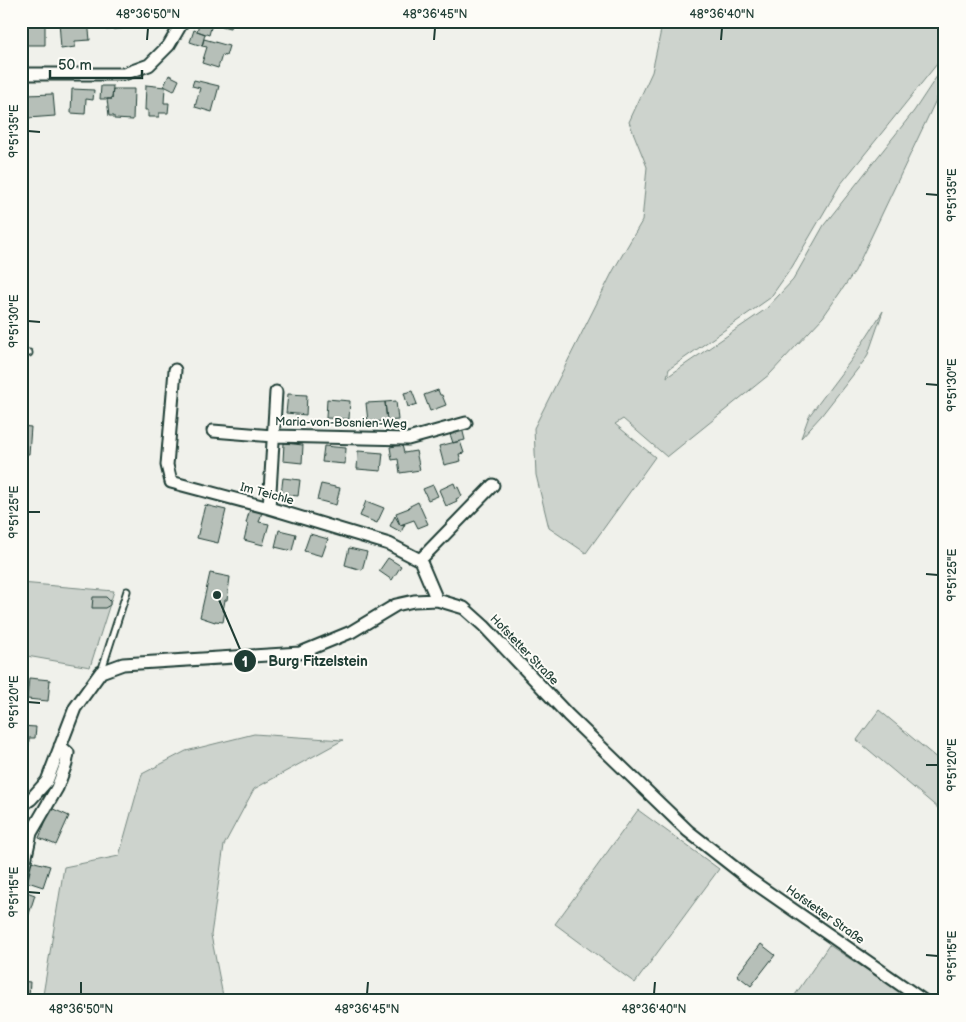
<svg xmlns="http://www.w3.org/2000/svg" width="966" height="1022" viewBox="0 0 966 1022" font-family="'Balsamiq Sans',sans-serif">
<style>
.green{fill:#cdd3cd;stroke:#768880}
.building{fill:#b6bfb8;stroke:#1f3d34}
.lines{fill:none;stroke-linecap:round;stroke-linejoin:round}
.service-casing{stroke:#1f3d34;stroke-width:9}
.minor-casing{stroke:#1f3d34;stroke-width:15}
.service{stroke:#fdfcf7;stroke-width:5.5}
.minor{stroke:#fdfcf7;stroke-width:11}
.ticks{fill:none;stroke:#1f3d34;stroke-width:2}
.labels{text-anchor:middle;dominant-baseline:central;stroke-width:4;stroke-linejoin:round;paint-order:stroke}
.street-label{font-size:12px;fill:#1f3d34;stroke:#fdfcf7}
.leader{fill:none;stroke:#1f3d34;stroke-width:2}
.callout-dot{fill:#1f3d34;stroke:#fdfcf7;stroke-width:2}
.mark-label{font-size:15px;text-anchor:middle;font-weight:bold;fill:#fff}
.callout-label{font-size:14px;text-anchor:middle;font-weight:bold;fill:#1f3d34;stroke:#fdfcf7;stroke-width:4;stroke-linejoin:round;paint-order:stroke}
.neatline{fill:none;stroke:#1f3d34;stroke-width:2}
.ticks-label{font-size:12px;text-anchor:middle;fill:#1f3d34}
</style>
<rect width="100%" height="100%" fill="#f0f1eb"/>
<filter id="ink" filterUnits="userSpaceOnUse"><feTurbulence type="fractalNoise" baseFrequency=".02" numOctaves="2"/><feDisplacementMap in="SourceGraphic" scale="10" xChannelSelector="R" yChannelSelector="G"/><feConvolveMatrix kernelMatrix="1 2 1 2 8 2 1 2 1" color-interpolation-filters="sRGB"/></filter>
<g filter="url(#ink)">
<path class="green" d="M663,21H938L945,25V54L840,185L792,267L770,298L669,369L667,377L766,309L793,280L824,225L914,111L945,64V81L855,271L823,317L770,374L667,457L623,419L615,424L655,457L586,553L549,528L536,475L534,428L613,271L642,221L647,167L629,122L652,72Z
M883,311L867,357L821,416L801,438L809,416L852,359Z
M21,583L114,591L90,667L21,655Z
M879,710L945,765V814L857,740Z
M254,734L343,740L254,789L224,845L211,935L224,1001H42L64,867L119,856L142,774L186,751Z
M638,810L719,869L635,983L555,924Z
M829,945L914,1001H791Z"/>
<path class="building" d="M59,21H88L90,40L75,41V47L61,49Z
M105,21H129V28L106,30Z
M200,21L212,24L209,35L197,31Z
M214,21H232L230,28L213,24Z
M45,22V45H25L24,23Z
M194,30L205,34L202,46L190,42Z
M204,39L229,46L226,56L222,55L218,68L202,63L207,47L202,46Z
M169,75L179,80L174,91L164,86Z
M194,80L219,86L212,112L195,107L200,88L192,86Z
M146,85L165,87L164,103H169L168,113H159V117H148V110H145Z
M101,86H113L112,99H100Z
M72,89L94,90L93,100L86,99L85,114L71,113Z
M113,89H134L133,120L114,119V116H109L107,99H112Z
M53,94L55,116L28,118L27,95Z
M438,390L440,395H442L446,405L430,411L424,395Z
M412,391L417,404L408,407L404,393Z
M288,394L307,395L306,415L286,413Z
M327,399L350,401L349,419L326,418Z
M396,401L398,420L387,421L385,402Z
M385,402L387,421L368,422L366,403Z
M21,426L31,427L29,454H21Z
M462,428L465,440L453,443L449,431Z
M460,441L464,453L459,454L461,461L444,465L439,446Z
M284,443L303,445L302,463L283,461Z
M402,445L404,453L416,451L420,470L400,473L398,459L392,460L390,447Z
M324,446L346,448L345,464L322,462Z
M358,451L383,453L381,471L357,469Z
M283,478L300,480L298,496L281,494Z
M454,483L456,488L458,487L462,496L456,499L457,501L446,506L439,490Z
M321,484L340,488L336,505L317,500Z
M433,485L438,496L428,500L423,489Z
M366,501L384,508L377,523L360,516Z
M418,502L428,524L418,528L414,520L400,525L396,513L409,508L408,507Z
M205,505L226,510L218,543L197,538Z
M250,509L262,512L259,522L269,524L263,545L244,540L248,524L246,523Z
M395,516L400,525L405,524L401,532L390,526Z
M279,530L296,534L292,551L275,547Z
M310,534L328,539L322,556L304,551Z
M349,548L367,552L362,570L345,565Z
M388,558L401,566L392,580L379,571Z
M210,573L230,577L227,600H225L223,611H225L223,622L215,621V622L200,617Z
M93,597H106L110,601V605L105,608H92Z
M29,678L50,680L48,701L27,699Z
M21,726L36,727L35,738H29L28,757H21Z
M51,808L69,816L56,845L39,838Z
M31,861L50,866L43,887L25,881Z
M24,891L35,895L28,917L21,915V901Z
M761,944L775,955L751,986L737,975Z
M21,981L30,982L29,996L21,995Z"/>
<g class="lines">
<defs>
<path id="service" d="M21,353H29
M101,672L127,591"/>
<path id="minor" d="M21,74H124L149,65L169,45L183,21
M175,370L167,465L171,482L269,508L389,544L420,560L437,600
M213,431L273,436L408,439L466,423
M269,508L276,392
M420,560L493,485
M21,806L31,799L47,781L75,708L101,672L123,664L300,653L351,632L396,605L414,601L437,600L464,608L484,626L568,715L688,831L749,879L924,1001
M21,879L31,833L57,788L66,764L68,753L60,746"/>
</defs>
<use href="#service" class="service-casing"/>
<use href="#minor" class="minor-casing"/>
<use href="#service" class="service"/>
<use href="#minor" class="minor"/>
</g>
</g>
<path class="ticks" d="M147,40L148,28M434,40L435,28M721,40L722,28M28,131L40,132M926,194L938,195M28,321L40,322M926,384L938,385M28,512H40M926,574L938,575M28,702L40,703M926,765H938M28,892L40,893M926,955L938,956M81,994V982M367,994L368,982M654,994L655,982"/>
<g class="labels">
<g class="street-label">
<text transform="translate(341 423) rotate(1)">Maria-von-Bosnien-Weg</text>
<text transform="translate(267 494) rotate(15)">Im Teichle</text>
<text transform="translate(524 650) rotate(46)">Hofstetter Straße</text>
<text transform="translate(825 915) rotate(35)">Hofstetter Straße</text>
</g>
</g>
<path class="leader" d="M217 595L245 661"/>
<g class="callout-dot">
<circle cx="217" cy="595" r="5"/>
<circle cx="245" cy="661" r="12"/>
</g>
<g class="mark-label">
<text x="245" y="667">1</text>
</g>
<g class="callout-label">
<text x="318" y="666">Burg Fitzelstein</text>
</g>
<rect width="966" height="1022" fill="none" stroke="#fdfcf7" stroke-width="55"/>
<path d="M50 70v8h92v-8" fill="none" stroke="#1f3d34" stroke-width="2.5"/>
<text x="58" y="70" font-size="15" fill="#1f3d34" stroke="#fdfcf7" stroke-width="4" paint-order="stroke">50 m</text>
<rect x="28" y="28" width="910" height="966" class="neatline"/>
<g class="ticks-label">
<text x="148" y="18">48°36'50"N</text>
<text x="435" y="18">48°36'45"N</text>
<text x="722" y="18">48°36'40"N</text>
<text transform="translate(14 131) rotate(-90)" y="4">9°51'35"E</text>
<text transform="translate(952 195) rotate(-90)" y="4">9°51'35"E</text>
<text transform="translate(14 321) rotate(-90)" y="4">9°51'30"E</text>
<text transform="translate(952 385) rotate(-90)" y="4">9°51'30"E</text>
<text transform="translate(14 512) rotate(-90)" y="4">9°51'25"E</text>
<text transform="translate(952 575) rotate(-90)" y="4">9°51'25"E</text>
<text transform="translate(14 702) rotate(-90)" y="4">9°51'20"E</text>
<text transform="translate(952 765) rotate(-90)" y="4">9°51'20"E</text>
<text transform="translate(14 892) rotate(-90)" y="4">9°51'15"E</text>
<text transform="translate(952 956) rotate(-90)" y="4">9°51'15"E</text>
<text x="81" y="1013">48°36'50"N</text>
<text x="367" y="1013">48°36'45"N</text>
<text x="654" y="1013">48°36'40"N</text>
</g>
</svg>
